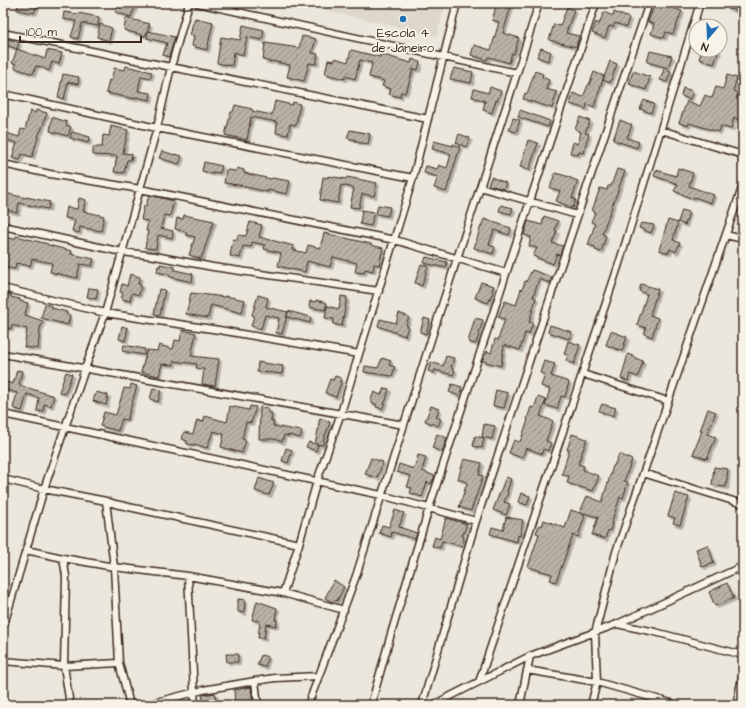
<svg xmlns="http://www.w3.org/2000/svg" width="746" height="708" viewBox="0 0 746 708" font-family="'Architects Daughter',sans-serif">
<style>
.built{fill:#ddd7cc}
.building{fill:url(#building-hatch);stroke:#3b2a1e;filter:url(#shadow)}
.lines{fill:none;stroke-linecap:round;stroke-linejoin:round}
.minor-casing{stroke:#3b2a1e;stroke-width:9}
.minor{stroke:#f7f3e8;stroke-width:6}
.poi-dot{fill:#1f6fb2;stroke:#f7f3e8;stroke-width:1.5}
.labels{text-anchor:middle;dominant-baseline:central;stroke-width:3.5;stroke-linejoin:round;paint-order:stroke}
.poi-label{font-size:13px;fill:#3b2a1e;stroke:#f7f3e8}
</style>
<defs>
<pattern id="building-hatch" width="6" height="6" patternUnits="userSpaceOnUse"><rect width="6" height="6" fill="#bab2a7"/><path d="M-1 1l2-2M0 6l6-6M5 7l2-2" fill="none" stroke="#989187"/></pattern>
<filter id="shadow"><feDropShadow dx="2.5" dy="2.5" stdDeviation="0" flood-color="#0004"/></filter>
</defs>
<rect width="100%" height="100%" fill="#ece7dc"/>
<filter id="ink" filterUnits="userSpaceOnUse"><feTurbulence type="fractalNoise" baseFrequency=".025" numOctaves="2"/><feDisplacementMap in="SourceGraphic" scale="8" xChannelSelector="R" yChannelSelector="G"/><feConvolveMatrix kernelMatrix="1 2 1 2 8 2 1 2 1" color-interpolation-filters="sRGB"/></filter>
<g filter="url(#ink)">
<path class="built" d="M293,3H446L437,36Z"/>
<path class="building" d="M18,3H38L34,13L17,10Z
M118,3H124L135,7L131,17L115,12Z
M497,3H512L503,33L519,38L514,54L512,53L509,63L493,58L488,57L487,60L471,55L474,45L491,50L499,22L492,20Z
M655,3H675L673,8L682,11L673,34L666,32L664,38L651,34L654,24L648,22Z
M728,3H743V13L726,8Z
M567,7L574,10L566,33L579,36L576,47L549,40L554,24L560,26Z
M64,12L78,14V13L99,17L98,26L82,23L78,39L71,37L76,21L63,19Z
M604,12L613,16L614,12L629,18L626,27L615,23L613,27L609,26L605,38L592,33L596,22L599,24Z
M126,18L150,24L145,36L124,30Z
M195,18L213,22L207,50L192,46L194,36L190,35L192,29H191Z
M100,24L112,28L109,41L97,37Z
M243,25L264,30L262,40L247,37L243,55L234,52L232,66L217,63L221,37L240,40Z
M148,31L175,37L169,57L163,55L167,43L147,38Z
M302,36L316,39L312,53L318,54L316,64L309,63L304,81L287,77L290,65L271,61V62L263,60L265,43L299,48Z
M3,38L19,42L17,49L3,44Z
M541,48L551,52L548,61L537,57Z
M17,49L45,59L47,50L62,53L59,64L52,62L49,71L39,66V67L36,66L33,74L15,68L16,64L12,63Z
M351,50L380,57V54L411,63L412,59L420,62L418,70L413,69L407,90L406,89L405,93L401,92L400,97L389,94L391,89L382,86L384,81L369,77L372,63L360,60L355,79L345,76V79L325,74L328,60L334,61L335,58L348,62Z
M702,50H719L714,64L699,59Z
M650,51L672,56L668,68L647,62Z
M610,61L617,64L610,83L603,80Z
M126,66L152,72L150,78L141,76L138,91L151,93L150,100L135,97V99L106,93L109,80L111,81L114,68L125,70Z
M454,68L473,72L471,83L450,79Z
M664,69L671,71L667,82L660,80Z
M535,71L543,74L542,77L549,80L546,89L557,92L552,108L523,99L525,93L527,94Z
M633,71L650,77L646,90L629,84Z
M594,72L604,76L594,107L587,104L586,109L570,104L573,93L583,97L588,85H589Z
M63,74L79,77L78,84L68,82L64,99L58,97Z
M727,75L737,78L733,91L738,93L736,99L743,101V121L734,118L731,129L721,126L719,132L689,123L688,126L679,123L687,101L700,106L705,95L712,98L716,87L723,89Z
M490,87L501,91L497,101L496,100L492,113L483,110L485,101L472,97L474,89L488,93Z
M683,88L693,91L690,99L681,96Z
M644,100L654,104L651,113L640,109Z
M275,101L292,105L293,102L300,104L296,125L290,124L288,135L276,133L277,122L251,117L247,140L225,135L231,112H233L235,105L252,109V111L272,115Z
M36,110L47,113L41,131H40L32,157L22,154L20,160L12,158L17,143L3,139V132L19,137L21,129L25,130L30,111L35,113Z
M520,110L550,121L548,127L518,117Z
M52,117L67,122L66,125L71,127L68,136L50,131Z
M580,117L590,121L585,133L589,134L583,153L579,152L578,155L570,153L573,142L578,144L581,132L575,129Z
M513,118L520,120L516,132L509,130Z
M620,120L632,125L627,138L639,142L637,148L613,140Z
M111,126L128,130L123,153L132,154L131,160H127L124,173L114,172L117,156L93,155V147H102L103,135L109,136Z
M350,130L370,134L368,144L356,142V140L347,138Z
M72,132L90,137L88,143L70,138Z
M459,134L470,138L466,147L456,143Z
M528,140L538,143L529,170L520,167Z
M434,141L453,146V144L460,147L446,192L434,188L438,177L424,173L426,166L437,169L439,165L447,168L451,154L432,149Z
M162,151L175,155V154L182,156L179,164L159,158Z
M204,162L222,166L220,173L213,172V174L202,171Z
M237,168L244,170V173L271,179L272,178L290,181L287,194L268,190V192L245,187V186L224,183L226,170L236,171Z
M678,168L693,173L689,186L714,195L711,203L694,197L693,199L674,191L678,184L654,176L656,170L676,176Z
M617,169L625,171L602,234L606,236L601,252L595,250V247L588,245L595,224L591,222L595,212L592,211L600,188L607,190L608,186H611Z
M555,173L570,177V178L578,181L572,198L576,199L573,208L556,201L560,191L550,188Z
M328,176L346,179L347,177L377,183L374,196L362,194L359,208L350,207L354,188L341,185L338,203L320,200L323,177L328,178Z
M491,177L506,183L504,189L488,185Z
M5,193L26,198V197L50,202L48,209L19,203L17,213L3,209V201Z
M149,195L174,201L170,216L164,215L161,228L173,231L172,238L158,235L156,249L145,248L148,231H146L148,221L141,220L144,205L146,206Z
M79,198L86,200L83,211L104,216L101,231L80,227L79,233L72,231L75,220L65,218L67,207L77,209Z
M378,205L390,207L388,216L376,214Z
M501,205L513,208L511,214L499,211Z
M362,210L374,212L371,226L360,224Z
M682,210L689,212L685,225L678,222Z
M184,215L214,221L201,259L189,255L195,237L186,235V232L175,229L177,218L183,219Z
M544,216L558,221L555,230L557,231L552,243L563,246L560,255L557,254L553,264L533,256L537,248L529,246L531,237L524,235L528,221L542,225Z
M484,219L511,228L509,235L494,230L489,245L495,247L493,254L474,248L480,229Z
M668,220L678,223L673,240L680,243L676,252L670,249L669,253L659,250Z
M250,222L262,225L259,237L294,246L293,250L306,253L308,245L320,248L324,233L371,244V245L383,248L379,265L374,264L373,271L365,269L364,273L355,272L357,263L333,257L330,267L307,261L305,272L278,266L281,253L264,249L265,245L252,242L251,247L243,246L240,258L230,256L233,239L237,240L238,235L246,236Z
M641,223L654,225L651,233L639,228Z
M16,236L48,244V245L72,251L71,254L94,259L92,266L80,264L77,278L50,272L52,263L32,259L30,266L16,263L15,269L3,267V237L15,239Z
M426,257L447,262L446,268L424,263Z
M160,264L175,267V270L193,274L192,282L170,277V275L157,272L158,266L160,267Z
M421,264L428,266L422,286L415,283Z
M532,270L552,277L550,283L539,279L533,297L536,298L529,322L533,323L529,334L525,333L520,350L504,345L501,366L482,361L487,351L491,353L495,339L498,340L505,319L498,317L505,301L516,305L521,289L522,290L525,281L526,282Z
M130,274L140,277L138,284L141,285L139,295L132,293L130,301L121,299L123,293L120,292L122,284L127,286Z
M481,282L494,286L492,291L493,292L488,303L475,298Z
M641,284L658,289L650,315L658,318L652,337L644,334L646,328L637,325L647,294L639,291Z
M89,288L98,289L96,299L87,297Z
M159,289L165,290L160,315L154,314Z
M3,293L11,295V297L20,299V301L28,303L25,315L43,321L40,329L38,349L24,347L27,329L12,325L11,329L3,327Z
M191,293L225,297V296L245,300L242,313L211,305L208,318L186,314Z
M258,295L268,298L266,307L288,312L282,334L276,333L279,318L265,315L261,329L251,326L254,316L252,315Z
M341,296L347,297L342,326L333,324L334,319L325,318L327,306L339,309Z
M316,300L327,303L325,310L309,307L310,301L316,302Z
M45,304L52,306V308L67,312L66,314L70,315L68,325L41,318Z
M288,311L311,317L310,323L287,317Z
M399,313L409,317L406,325L408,326L405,336L378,326L380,319L396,323Z
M424,318L430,320L426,334L420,332Z
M475,318L483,320L476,344L468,342Z
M550,325L572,332L569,339L548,332Z
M122,326L128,328L125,341L119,339Z
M182,330L196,333L191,356L219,359L215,386L202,384L204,369L196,368L197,364L174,361V365L162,364L159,376L141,372L147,350L157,351L159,345L173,349L175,340L180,341Z
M611,331L627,337L622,351L606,345Z
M568,341L580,345L574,364L566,361L568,355L564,354Z
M124,345L145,349L144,355L122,351Z
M628,354L635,357V358L643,361L638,377L630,374L628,381L621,379Z
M446,356L454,358L451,368L455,370L453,375L435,370L434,373L428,371L431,362L443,366Z
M382,358L391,361L389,365L395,367L392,376L364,372L365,366L378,368Z
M544,361L555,364L551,376L569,382L565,397L561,396L557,409L545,405L550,389L541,386L545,375L540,373Z
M258,362L283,366L282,374L274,373L257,372Z
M17,370L22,371L19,385L54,396L51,406L44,404L43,412L37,411L39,398L27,394L22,411L13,408L17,393L3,389V381L13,384Z
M66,372L72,374L65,394L59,392Z
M335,376L341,378L340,383H341L336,397L325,393L330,379L333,380Z
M131,384L137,386L127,420L122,419L118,431L100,426L104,412L116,415L124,388L130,389Z
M452,384L462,387L459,396L449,392Z
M153,388L161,390L158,402L150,399Z
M384,388L389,389L386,400L382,409L376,407L377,405L370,402L374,392L381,395Z
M496,390L508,393L504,408L493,406Z
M96,392L108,395L106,405L93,401Z
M538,397L546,400L540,416L553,421L546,441L551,443L548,451L543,449L542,454L526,448L522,458L509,453L514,440L520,442L528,420L527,419L531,407L534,408Z
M602,404L616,408L613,416L599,411Z
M230,406L249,410L250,406L256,407L251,423L246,422L242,439L246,440L242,453L221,447L224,434L213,431L207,448L194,444V445L187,444V441L182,439L184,432L193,434L197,420L203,422L205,416L227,422Z
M431,406L439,409L436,417L441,419L438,426L425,421Z
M260,407L268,408V413H272L271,421L274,422L273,426L302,431L300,438L289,435V436L284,435L282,442L275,439H259Z
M708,409L716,412L707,434L716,437L707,459L693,454L702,431H700Z
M320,418L330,422L326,434H325L323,445L316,444L318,445L316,451L306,447L309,442L315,444L319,426H318Z
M484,424L495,426L492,439L482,437Z
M437,434L447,438L442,452L432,448Z
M572,434L587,439L578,464L584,466L583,470L599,476L593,491L567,483L569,476L562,474L569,450H567Z
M475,436L484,438L482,448L473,446Z
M286,448L292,450L288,463L282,461Z
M619,454L632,460L624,481L628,482L623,498L620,497L611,524H612L610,531L608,530L605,539L592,535L598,517L580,512L587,496L602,502L613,466H614Z
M418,455L426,457L422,471L435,476L431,484L427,482L422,497L410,493L412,488L407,487L411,476L397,472L399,464L414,469Z
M371,458L383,462L377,478L365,474Z
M464,459L482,463L479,475L483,476L471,511L459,507L467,483L466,482L458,479Z
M714,467L728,469L726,487L712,485Z
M506,477L511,479L507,492L508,493L504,502L510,504L506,515L493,510Z
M259,478L274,483L269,495L255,491Z
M521,493L530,496L527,505L518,502Z
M675,493L689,497L680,525L673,523L675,518L668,516Z
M395,510L404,513L399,527L417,533L415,539L392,532L391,537L379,533L382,525L389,527Z
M571,510L585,515L578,537L573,535L556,582L550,580L552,574L528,567L539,534L536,533L539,525L542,526L544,520L565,528Z
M506,517L523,520L520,536L518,535L517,542L490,534L492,527L503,530Z
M446,518L467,524L462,536L464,537L462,546L442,541L440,548L432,546L435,537L440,539Z
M708,545L714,563L702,567L696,549Z
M334,580L344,587L337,601L334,600L332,602L325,598Z
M727,583L734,598L715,606L709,592Z
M238,599L245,600L244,613L238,612Z
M257,601L277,608L275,620H277L276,626L266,624L264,638H258L260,621L252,620Z
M226,654H238V662H227Z
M261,655L268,657L265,667L257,665Z
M251,687L253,705H235L234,690Z
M215,693L217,705H204L202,695Z"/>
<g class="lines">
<defs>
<path id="minor" d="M197,3L517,73L539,3
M3,33L428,119
M3,94L157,128L413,178
M661,130L743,155
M3,164L50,174L140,189L395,240L506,273
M480,187L577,215
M3,226L122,252L155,256L213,267L379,291
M726,235L743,239
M3,288L105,313L219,330L359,354
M3,354L404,425
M583,374L668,401
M3,414L65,427L381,495L476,521
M643,473L743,504
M3,479L44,489L106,501L115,504L299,544L317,481L341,413L359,354L413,178L457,3
M106,501L114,567L119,663L130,705
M26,550L63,558L114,567L188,576L283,593L344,610
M63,558L66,576L64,666L70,705
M188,576L194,693L195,705
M283,593L299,544
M617,624L655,632L743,655
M3,628L44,489L85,369L105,313L140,189L157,128L171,67L189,3
M3,661L64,666L119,663
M527,670L597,682L678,705
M255,681L258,705
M479,682L618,267L700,3
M145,705L203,690L255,681L275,678L319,676
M308,705L356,576L442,305L517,73
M371,705L391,634L429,508L530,201L596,3
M422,705L476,521L589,181L649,3
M433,705L530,656L617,624L743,566
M520,705L530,656
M591,705L597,682L595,633L616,552L743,185
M736,705L743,674"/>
</defs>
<use href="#minor" class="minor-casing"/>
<use href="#minor" class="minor"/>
</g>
</g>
<circle class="poi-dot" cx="403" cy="19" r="4"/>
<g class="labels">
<g class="poi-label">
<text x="403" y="33">Escola 4<tspan x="403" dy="15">de Janeiro</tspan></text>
</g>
</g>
<rect width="746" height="708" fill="none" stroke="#f7f3e8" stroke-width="16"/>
<rect x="8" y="8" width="730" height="692" fill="none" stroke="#3b2a1e" stroke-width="1.5" filter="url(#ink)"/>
<g transform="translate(708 38) rotate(199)"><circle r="19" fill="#f7f3e8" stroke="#aca397"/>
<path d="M0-3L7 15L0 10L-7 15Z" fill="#1f6fb2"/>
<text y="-6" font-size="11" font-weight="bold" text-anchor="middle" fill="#3b2a1e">N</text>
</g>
<path d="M20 36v6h121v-6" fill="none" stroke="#3b2a1e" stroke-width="2"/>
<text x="26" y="36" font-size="12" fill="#3b2a1e" stroke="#f7f3e8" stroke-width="3" paint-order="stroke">100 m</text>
</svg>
